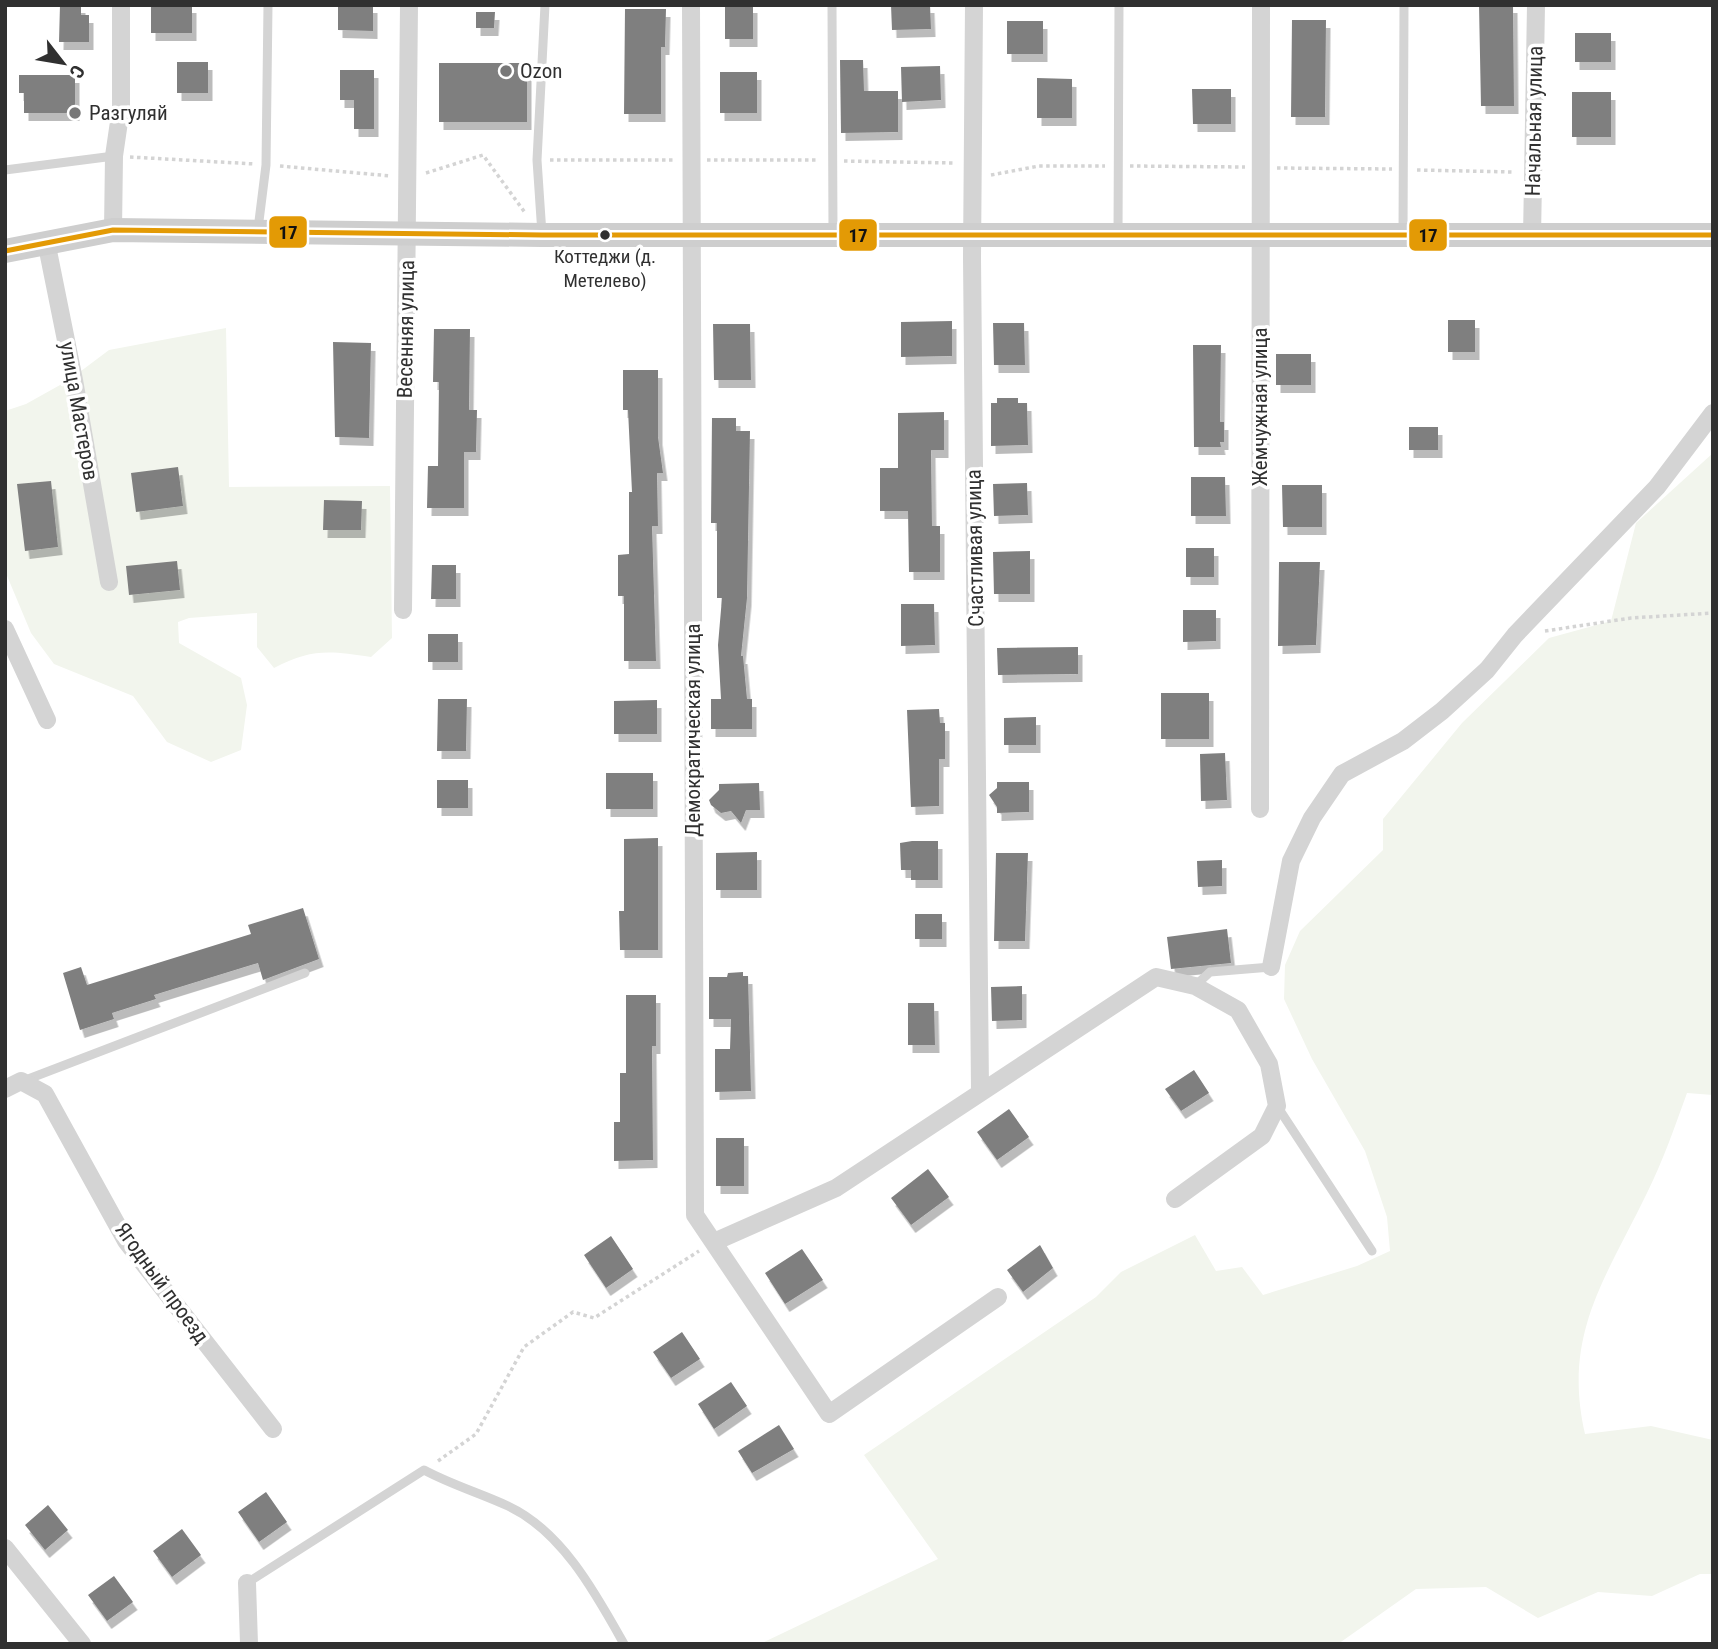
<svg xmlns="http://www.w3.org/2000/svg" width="1718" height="1649" viewBox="0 0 1718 1649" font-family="'Roboto Condensed',sans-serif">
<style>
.green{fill:#f2f5ed}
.building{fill:#7f7f7f;filter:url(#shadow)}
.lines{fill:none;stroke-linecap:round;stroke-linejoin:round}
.path{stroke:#d4d4d4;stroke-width:3.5;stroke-dasharray:3.5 3.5;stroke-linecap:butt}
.lane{stroke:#d4d4d4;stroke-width:9}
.street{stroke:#d4d4d4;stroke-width:18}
.secondary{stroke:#cecece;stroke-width:24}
.bus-1-casing{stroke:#fff;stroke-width:10}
.bus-1{stroke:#e39a05;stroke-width:5}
.poi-dot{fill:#787878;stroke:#fff;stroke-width:2.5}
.bus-dot{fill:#303030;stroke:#fff;stroke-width:2.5}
.labels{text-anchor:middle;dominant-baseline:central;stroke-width:7;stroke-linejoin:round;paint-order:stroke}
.bus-label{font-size:19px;fill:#303030;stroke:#fff}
.poi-label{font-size:21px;fill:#303030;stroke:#fff;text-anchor:start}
.street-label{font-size:21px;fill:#303030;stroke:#fff}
.line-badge{stroke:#fff;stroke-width:2.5}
.pale-badge-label{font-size:19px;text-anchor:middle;font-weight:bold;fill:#111}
</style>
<defs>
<filter id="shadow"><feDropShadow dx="4.5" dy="8" stdDeviation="0" flood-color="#0004"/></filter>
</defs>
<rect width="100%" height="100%" fill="#fff"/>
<path class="green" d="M226,328L229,487L390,486L392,638L371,657C330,651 312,648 274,668L257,647V613L189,618L178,622L179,643L241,678L247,705L241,750L211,762L167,742L133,696L54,664L31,633L5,571V411L26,404L69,380L109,350Z
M1713,453V1095L1687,1093C1675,1126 1663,1161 1647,1193C1606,1278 1562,1334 1585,1434L1651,1426L1713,1440V1574H1700L1652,1596L1598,1592L1538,1618L1486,1587L1416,1589L1338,1644H760L938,1559L864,1455L1096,1297L1121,1272L1195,1235L1216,1271L1242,1267L1263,1295L1357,1266L1390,1251L1387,1217L1365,1151L1312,1059L1284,999L1285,965L1300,931L1383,850V819L1462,723L1549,638L1611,621L1636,523Z"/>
<path class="building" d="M60,5H81V15H89V42H59Z
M151,5H192V33H151Z
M338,5H373V31L338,30Z
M725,5H753V39H725Z
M891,5H930L931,29L892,30Z
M1479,5H1513L1514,106H1481Z
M625,9H666L665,47H661V114H624Z
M476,12H495L494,28H476Z
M1292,20H1326L1325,117H1291Z
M1007,21H1043V54H1007Z
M1575,33H1611V62H1575Z
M840,60H863L864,91H898V132L841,133Z
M177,62H208V93H177Z
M439,63H527V122H439Z
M940,66L941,100L902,102L901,67Z
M340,70H374V129H354V100H340Z
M720,72H757V113H720Z
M19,75H75V113H24V93H19Z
M1037,78L1072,79V118H1037Z
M1192,89H1231V124H1193Z
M1572,92H1611V137H1572Z
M1448,320H1475V352H1448Z
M952,321V356L901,357V322Z
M993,323H1024L1025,365H994Z
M713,324H750L751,380H714Z
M434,329H470L469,410H477L476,452H464V508H427L428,466H438L439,382H433Z
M333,342L371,343L369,438L335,437Z
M1193,345H1221L1220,422H1224V442H1220L1221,447H1194Z
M1276,354H1311V385H1276Z
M623,370H658V437L663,473H657L658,526H652L656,661H624V596H618V555L629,554V492H632L628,410H623Z
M997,398H1018V403H1027L1028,445L991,446V403H997Z
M944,412V450H931L932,526H940V572H909L908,511H880V468H898V413Z
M712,418H736V431H750L747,598L741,656H743L747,699H752V729H711V699H721L718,645L722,598H717V523H711Z
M1409,427H1438V450H1409Z
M178,467L183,506L136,512L131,473Z
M1191,477H1225L1226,516H1191Z
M51,481L58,547L25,551L17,484Z
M1027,483L1028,515L994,516L993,484Z
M1282,485H1322V527H1283Z
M324,500L362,501L361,530H323Z
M1186,548H1214V577H1186Z
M1030,551V594H994L993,552Z
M177,561L180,590L129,595L126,566Z
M1279,562H1320L1316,645L1278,646Z
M432,565H456V599H431Z
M901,604H934L935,645L901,646Z
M1183,610H1216V641L1183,642Z
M428,634H458V662H428Z
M1078,647V674L998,675L997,648Z
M1161,693H1209V739H1161Z
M438,699H467L466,751H437Z
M657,700V734H614V701Z
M939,709L940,723H945V759H939V806L911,807L907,710Z
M1036,717V745H1004V718Z
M1225,753L1227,800L1201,801L1200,754Z
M606,773H653V809H606Z
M437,780H468V808H437Z
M997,782H1029V812L997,813V807L989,795L997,788Z
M759,783L760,810H746L741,823L731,811L721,813L711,805L709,800L719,790V784Z
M658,838V950H620L619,911H624V839Z
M912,841H938V880H911V870H901L900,843Z
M757,852V890H716V853Z
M996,853H1028L1025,941H994Z
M1222,860V886L1198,887L1197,861Z
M303,908L319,959L263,980L258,963L154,995L156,999L112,1013L114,1019L80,1030L63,973L81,967L87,985L251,934L248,925Z
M915,914H942V939H915Z
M1227,929L1231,963L1171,969L1167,937Z
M743,972V976H748L751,1091L715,1092V1049H730L731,1019H709V977H727L728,973Z
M1022,986V1020L992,1021L991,987Z
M626,995H656V1046H652L653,1160L614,1161V1122H620V1073H626Z
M908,1003H934L935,1045H908Z
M1194,1070L1209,1093L1181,1111L1165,1089Z
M1009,1109L1029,1137L997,1160L977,1132Z
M716,1138H744V1186H716Z
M928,1169L949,1197L911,1225L891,1198Z
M611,1236L633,1269L606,1288L584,1255Z
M1040,1245L1053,1268L1023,1292L1007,1270Z
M802,1249L823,1280L785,1304L765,1273Z
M682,1332L700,1359L671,1378L653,1352Z
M731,1382L747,1406L714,1429L698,1404Z
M779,1425L794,1449L752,1473L738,1451Z
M266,1492L287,1522L259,1542L238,1512Z
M48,1505L68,1530L45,1550L25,1525Z
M182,1529L201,1555L172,1577L153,1551Z
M114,1576L133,1602L107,1621L88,1595Z"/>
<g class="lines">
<path class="path" d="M130,157L255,164
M550,160H675
M707,160H819
M844,161L955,163
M280,166L391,176
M1130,166L1245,167
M1277,168L1392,169
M1417,170L1514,172
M426,173L483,155L526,214
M991,175L1039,166H1105
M1545,631L1631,618L1713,613
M438,1461L476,1434L524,1347L573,1312L594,1318L699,1251"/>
<path class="lane" d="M832,5L833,232
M5,170L114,156
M258,229L266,165L268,5
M542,234L537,160L545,5
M1118,234L1119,5
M1403,234L1404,5
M1195,986L1210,972L1271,967
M23,1081L305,973
M1277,1106L1372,1251
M247,1583L424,1470C452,1485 480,1493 508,1506C562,1531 596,1594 624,1644"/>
<path class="street" d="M691,5L695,1215L829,1414L998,1297
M974,5L972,258L980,1090
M113,230L114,156L121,108V5
M1532,237L1536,5
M46,241L74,380L109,582
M403,610L409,5
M5,629L47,720
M1260,809L1261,5
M1271,967L1291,861L1312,818L1342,774L1403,741L1442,711L1487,670L1515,635L1657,487L1713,413
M5,1089L21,1081L45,1094L126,1241L273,1429
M714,1242L836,1188L1156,977L1195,986L1238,1010L1269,1064L1277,1106L1262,1136L1175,1199
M5,1548L82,1644
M247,1583L249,1644"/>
<path class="secondary" d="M5,251L113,230L542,235H1713"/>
<defs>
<path id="bus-1" d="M5,251L113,230L542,235H1713"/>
</defs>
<use href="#bus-1" class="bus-1-casing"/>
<use href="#bus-1" class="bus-1"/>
</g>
<g class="poi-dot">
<circle cx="506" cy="71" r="7"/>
<circle cx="75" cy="113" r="7"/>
</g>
<circle class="bus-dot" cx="605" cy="235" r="6"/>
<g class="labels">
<g class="bus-label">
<text x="605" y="256">Коттеджи (д.<tspan x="605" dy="24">Метелево)</tspan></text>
</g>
<g class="poi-label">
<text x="520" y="71">Ozon</text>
<text x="89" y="113">Разгуляй</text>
</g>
<g class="street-label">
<text transform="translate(1534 121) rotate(-89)">Начальная улица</text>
<text transform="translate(406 329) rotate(-89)">Весенняя улица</text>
<text transform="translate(1260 407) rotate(-90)">Жемчужная улица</text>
<text transform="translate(79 411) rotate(80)">улица Мастеров</text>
<text transform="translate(975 548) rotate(-91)">Счастливая улица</text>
<text transform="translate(693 730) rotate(-90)">Демократическая улица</text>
<text transform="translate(162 1283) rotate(54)">Ягодный проезд</text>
</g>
</g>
<g class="line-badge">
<rect x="268" y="215" width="40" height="34" rx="7" fill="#e39a05"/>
<rect x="838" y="218" width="40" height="34" rx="7" fill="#e39a05"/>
<rect x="1408" y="218" width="40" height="34" rx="7" fill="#e39a05"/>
</g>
<g class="pale-badge-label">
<text x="288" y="239">17</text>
<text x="858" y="242">17</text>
<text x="1428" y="242">17</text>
</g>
<rect width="1718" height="1649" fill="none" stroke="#303030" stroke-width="14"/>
<g transform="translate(63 63) rotate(121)" stroke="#ffffff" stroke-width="5" paint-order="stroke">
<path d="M0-5L12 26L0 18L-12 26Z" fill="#303030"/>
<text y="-10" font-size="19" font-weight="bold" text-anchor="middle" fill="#303030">С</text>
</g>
</svg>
